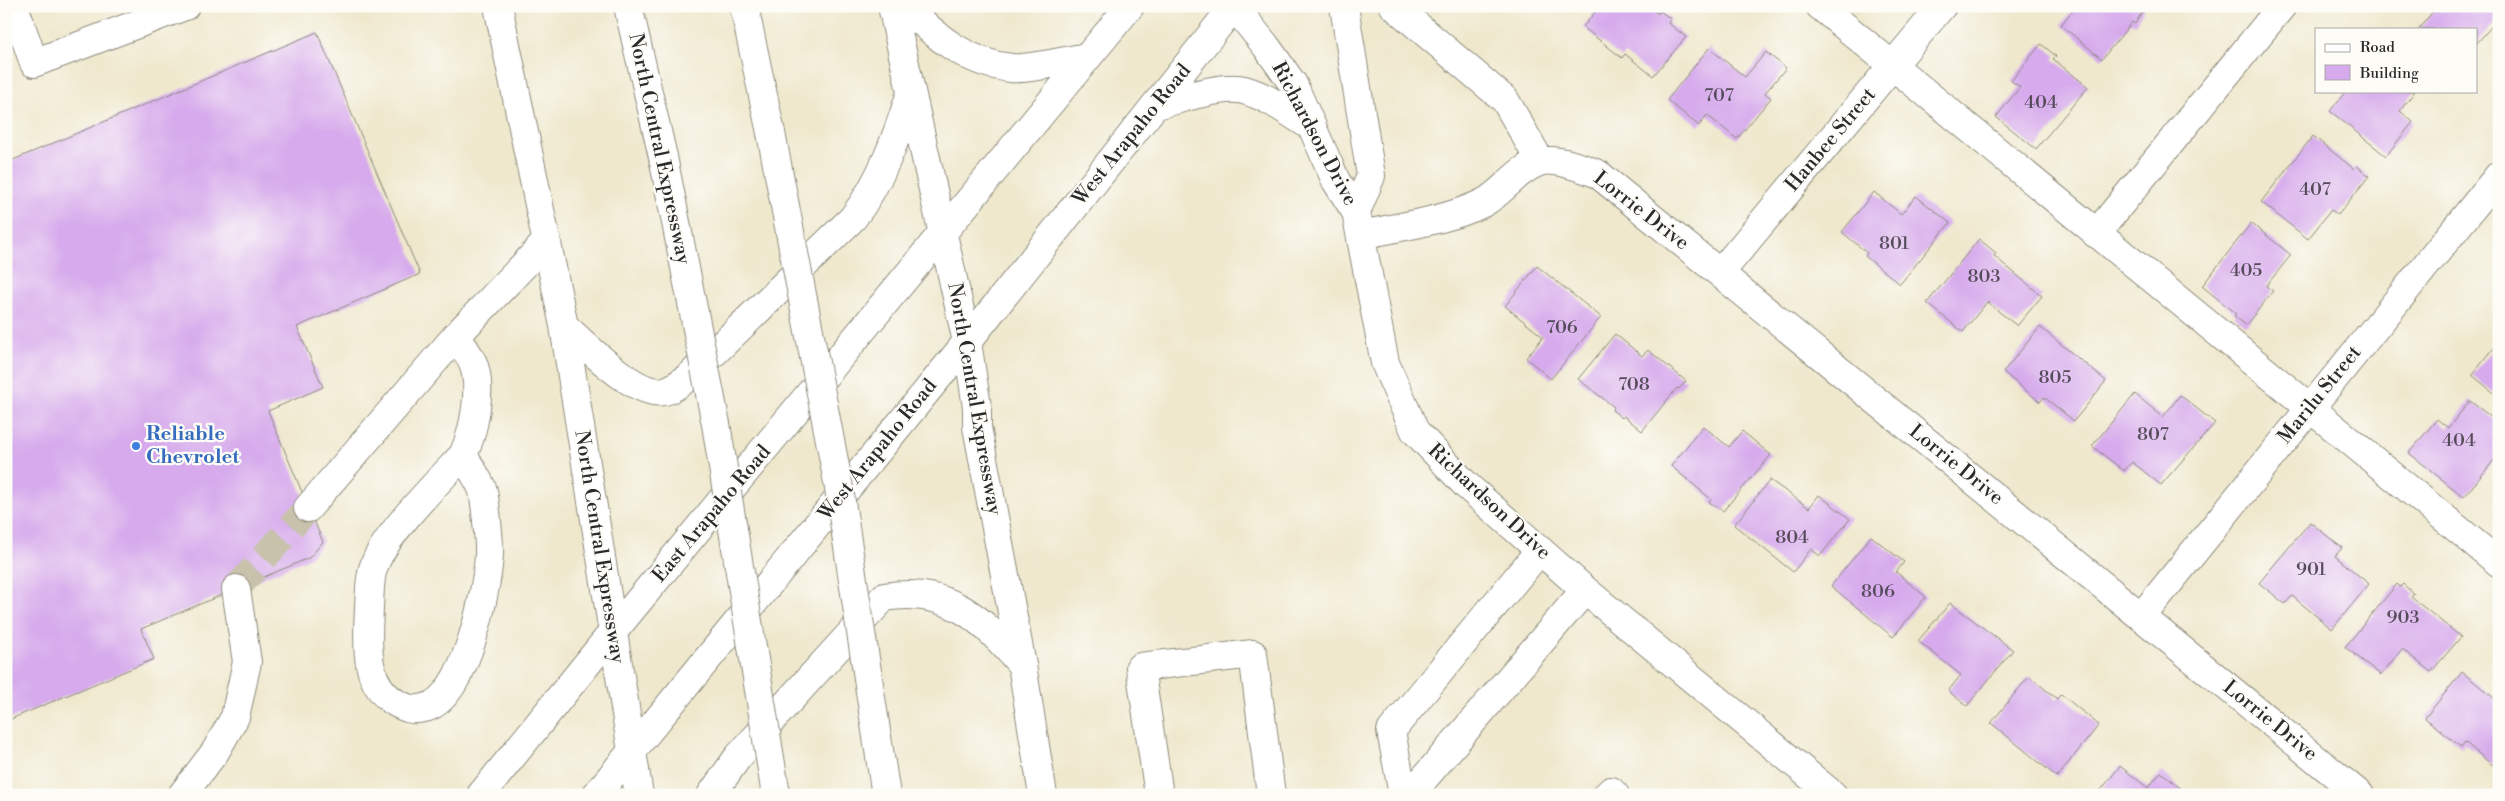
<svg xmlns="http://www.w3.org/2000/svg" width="2505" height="801" viewBox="0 0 2505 801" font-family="'Libre Bodoni',serif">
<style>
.building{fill:#d6aaec}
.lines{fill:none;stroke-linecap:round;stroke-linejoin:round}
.minor-tunnel{stroke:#c8c2ad;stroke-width:28;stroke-dasharray:28 14;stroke-linecap:butt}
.minor-casing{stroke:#8d8a7c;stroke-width:30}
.major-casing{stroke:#8d8a7c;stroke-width:30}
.highway-casing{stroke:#8d8a7c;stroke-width:30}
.minor{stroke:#fff;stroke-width:28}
.major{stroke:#fff;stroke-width:28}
.highway{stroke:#fff;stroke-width:28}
.highway-bridge-casing{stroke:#8d8a7c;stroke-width:30;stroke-linecap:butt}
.highway-bridge{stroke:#fff;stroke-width:28}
.shop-dot{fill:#3f7fe0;stroke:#fdfcf7;stroke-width:2}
.labels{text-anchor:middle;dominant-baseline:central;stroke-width:4.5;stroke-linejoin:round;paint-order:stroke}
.number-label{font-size:18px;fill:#564b5b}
.street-label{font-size:20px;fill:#2b2b2b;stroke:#fdfcf7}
.shop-label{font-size:20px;font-weight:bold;fill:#366cbe;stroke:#fdfcf7;text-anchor:start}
</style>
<rect width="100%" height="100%" fill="#fdfcf7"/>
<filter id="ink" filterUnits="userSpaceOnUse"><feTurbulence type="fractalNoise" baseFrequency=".02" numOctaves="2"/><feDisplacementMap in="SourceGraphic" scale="10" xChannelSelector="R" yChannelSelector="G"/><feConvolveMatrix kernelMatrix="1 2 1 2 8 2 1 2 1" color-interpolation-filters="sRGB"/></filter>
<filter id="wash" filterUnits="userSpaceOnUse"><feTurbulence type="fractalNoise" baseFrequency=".0096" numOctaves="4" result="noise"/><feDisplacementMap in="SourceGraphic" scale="20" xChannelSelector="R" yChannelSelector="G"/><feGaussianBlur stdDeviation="1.12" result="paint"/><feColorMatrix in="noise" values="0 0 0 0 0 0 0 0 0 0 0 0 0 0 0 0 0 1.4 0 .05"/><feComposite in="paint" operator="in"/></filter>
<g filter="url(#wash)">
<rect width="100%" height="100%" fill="#efe8cd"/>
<g id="blocks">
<path class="building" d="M1600,6H1648L1658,14L1660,11L1671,19L1668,23L1686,37L1653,76L1625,54L1622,58L1583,27Z
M2076,6H2146L2135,24L2132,22L2102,59L2061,25Z
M2437,6H2496L2499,8V18L2476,44V29H2419Z
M317,32L420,274L297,327L323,387L268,411L323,542L309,558L141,629L154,659L6,721V163Z
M2041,44L2056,56L2053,59L2088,87L2036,149L1996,117L2020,87L2011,81Z
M1709,48L1745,77L1766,52L1786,68L1765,93L1771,98L1737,139L1707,115L1699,126L1667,100Z
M2346,91H2415L2400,111L2413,122L2386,156L2330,111Z
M2313,136L2354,169L2357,166L2369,176L2338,215L2331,210L2308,239L2261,202Z
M1874,192L1901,214L1916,196L1950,223L1900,284L1865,256L1867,253L1842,232Z
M2251,223L2291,255L2266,286L2273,291L2246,325L2234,316L2236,314L2202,286Z
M1979,239L1996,253L1994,256L2042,296L2017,326L1987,302L1963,332L1927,303Z
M1537,266L1601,317L1551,379L1526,358L1543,337L1505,306Z
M2040,327L2106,381L2074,421L2044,397L2040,402L2003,372Z
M1615,334L1642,356L1648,350L1686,381L1679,389L1677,388L1642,431L1624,416L1622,418L1612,410L1614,407L1578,379Z
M2499,342V397L2472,375Z
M2135,394L2163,417L2180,395L2215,423L2161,485L2132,462L2124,471L2092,446Z
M2470,401L2499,423V454L2464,497L2409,453L2437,419L2448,428Z
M1703,426L1729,447L1742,431L1771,455L1723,511L1709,502L1711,499L1671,466Z
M1770,480L1809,508L1819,495L1850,519L1820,556L1811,549L1793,572L1734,525Z
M2310,522L2342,548L2335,556L2369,584L2332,629L2292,596L2285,604L2259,583Z
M1871,536L1904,562L1896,572L1926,597L1893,637L1831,586Z
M2397,584L2400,587L2403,584L2414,594L2411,597L2461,637L2431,672L2402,649L2381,675L2345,647Z
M1950,603L2013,650L1967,706L1948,691L1961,675L1918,641Z
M2462,672L2499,702V757L2492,765L2465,742L2461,747L2425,718Z
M2029,676L2057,699L2061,694L2099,725L2057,777L1991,723Z
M2120,766L2148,788L2161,772L2189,795H2097Z"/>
</g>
</g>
<g filter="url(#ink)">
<use href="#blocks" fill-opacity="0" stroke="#8d8a7c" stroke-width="1"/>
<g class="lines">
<path class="minor-tunnel" d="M236,589L308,508"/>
<defs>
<path id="minor" d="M14,6L34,63L185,6
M1234,6L1266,46L1293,84L1336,181L1356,212L1385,363L1415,431L1466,485L1585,590L1833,795
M1394,6L1505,100L1540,161
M1820,6L2499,563
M2096,234L2282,6
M1361,235C1398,227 1449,220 1483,203C1503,193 1516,170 1539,162C1553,157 1584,168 1598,174L2360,795
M1720,273L1942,6
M456,336C462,345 471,356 474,366C482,390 474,432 463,455C439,481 385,534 374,566C369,578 370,595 369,607C368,641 362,683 396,703C406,708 412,711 424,708C465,700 487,591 489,555C490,545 485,500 483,491C479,479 469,466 463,455
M308,508L456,336L547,241
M2142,616L2499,175
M182,795L215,752L235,717L247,662L236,589
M1159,795L1140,667L1253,654L1271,795
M1403,795L1391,731L1540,550
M1410,795L1585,590
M1607,795L1611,791L1615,795"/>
<path id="major" d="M498,6L564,326L639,795
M892,6L967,342L977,407V427L1022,665L1043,795
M906,6C935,37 967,63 1011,68C1026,70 1069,60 1087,57
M1344,6L1371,176L1356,212
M1156,105C1178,100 1223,84 1244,90C1269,97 1291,114 1312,127
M564,326C585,344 639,402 668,390C676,387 684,380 691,375L853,218C882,180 896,138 911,93
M481,795L612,633L1130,6
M596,795L967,342L1234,6
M711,795L738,757L884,597C949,586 982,619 1021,664"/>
<path id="highway" d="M628,6L663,157
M744,6L771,133
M881,763L886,795"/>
</defs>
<use href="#minor" class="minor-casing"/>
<use href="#major" class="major-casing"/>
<use href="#highway" class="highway-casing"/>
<use href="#minor" class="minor"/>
<use href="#major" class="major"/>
<use href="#highway" class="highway"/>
<defs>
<path id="highway-bridge" d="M771,133L838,482L881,763
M663,157L716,424L776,795"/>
</defs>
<use href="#highway-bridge" class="highway-bridge-casing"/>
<use href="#highway-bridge" class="highway-bridge"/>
</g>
</g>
<circle class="shop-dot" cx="136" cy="446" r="5"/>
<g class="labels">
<g class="number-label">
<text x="1719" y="95">707</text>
<text x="2041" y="102">404</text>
<text x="2315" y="189">407</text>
<text x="1894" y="243">801</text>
<text x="2246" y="270">405</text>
<text x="1984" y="276">803</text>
<text x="1562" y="327">706</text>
<text x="2055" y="377">805</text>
<text x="1634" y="384">708</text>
<text x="2153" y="434">807</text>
<text x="2459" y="440">404</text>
<text x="1792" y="537">804</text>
<text x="2311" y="569">901</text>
<text x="1878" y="591">806</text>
<text x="2403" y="617">903</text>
</g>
<g class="street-label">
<text transform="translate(1314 134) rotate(62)">Richardson Drive</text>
<text transform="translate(1132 135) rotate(-51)">West Arapaho Road</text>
<text transform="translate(1831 140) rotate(-50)">Hanbee Street</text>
<text transform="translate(659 149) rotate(78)">North Central Expressway</text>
<text transform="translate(1641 211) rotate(38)">Lorrie Drive</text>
<text transform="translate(2320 395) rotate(-51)">Marilu Street</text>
<text transform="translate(974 399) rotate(80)">North Central Expressway</text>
<text transform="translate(878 450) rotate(-51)">West Arapaho Road</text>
<text transform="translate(1956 465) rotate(39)">Lorrie Drive</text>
<text transform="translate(1489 502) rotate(43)">Richardson Drive</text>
<text transform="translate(712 514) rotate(-50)">East Arapaho Road</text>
<text transform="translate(599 547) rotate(81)">North Central Expressway</text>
<text transform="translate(2270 721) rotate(39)">Lorrie Drive</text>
</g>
<g class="shop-label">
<text x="146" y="434">Reliable<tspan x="146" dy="23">Chevrolet</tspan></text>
</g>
</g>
<rect width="2505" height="801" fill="none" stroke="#fdfcf7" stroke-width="25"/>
<rect x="2315" y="28" width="162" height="65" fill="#fdfcf7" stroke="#a9a8a5"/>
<rect x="2325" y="44" width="25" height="8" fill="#ffffff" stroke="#a9a8a5"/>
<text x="2360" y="52" font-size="15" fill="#2b2b2b">Road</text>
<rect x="2325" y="65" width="25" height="15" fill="#d6aaec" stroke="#a9a8a5"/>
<text x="2360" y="78" font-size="15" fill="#2b2b2b">Building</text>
</svg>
